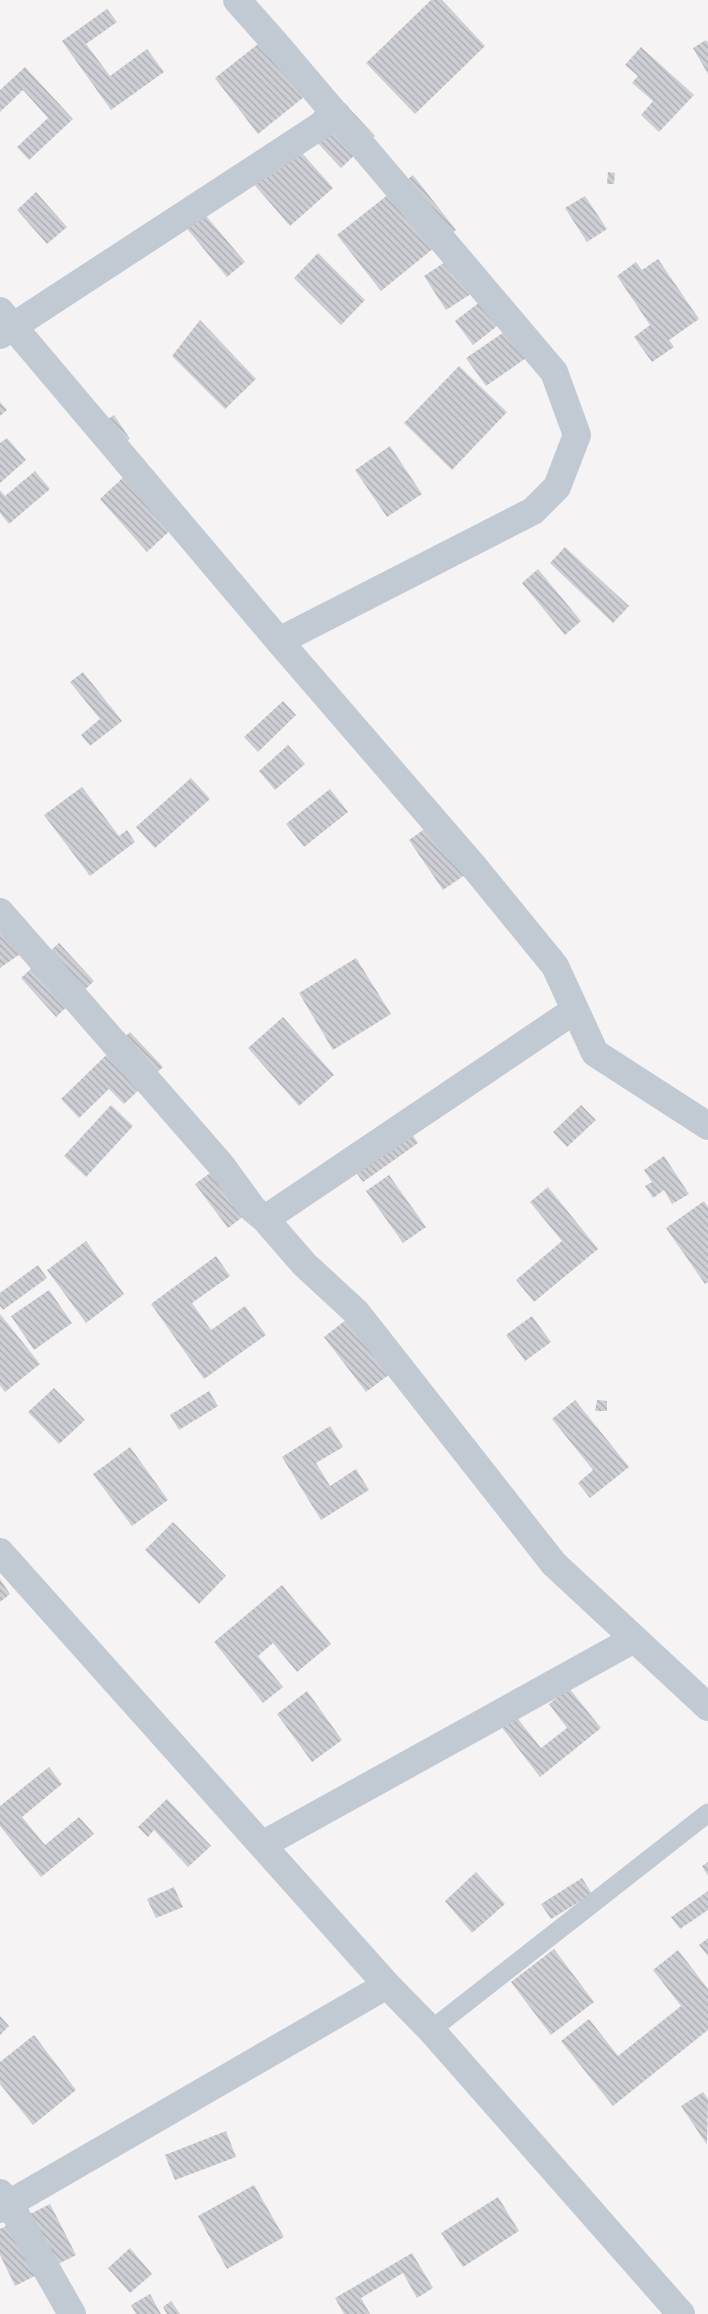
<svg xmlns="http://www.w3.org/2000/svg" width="708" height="2314" viewBox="0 0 708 2314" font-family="Inter,sans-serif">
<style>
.building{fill:url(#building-back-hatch)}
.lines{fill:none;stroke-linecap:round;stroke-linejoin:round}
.service{stroke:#c1cad2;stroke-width:19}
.minor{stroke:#c1cad2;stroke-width:28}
</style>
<defs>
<pattern id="building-back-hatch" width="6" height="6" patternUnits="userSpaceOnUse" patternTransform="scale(1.25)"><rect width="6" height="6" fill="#cdcfd5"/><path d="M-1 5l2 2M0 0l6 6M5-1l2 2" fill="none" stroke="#a8abb0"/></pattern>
</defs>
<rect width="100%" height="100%" fill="#f5f3f3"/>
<path class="building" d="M431,0H442L485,46L415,114L366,63Z
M107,9L117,22L86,44L110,76L147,49L164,72L111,110L62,41Z
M277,29L320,84L258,134L215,78Z
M706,40L708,43V74L693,48Z
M641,47L694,95L659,132L641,115L653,101L632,83L638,76L625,65Z
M25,67L73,119L29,160L17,147L48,118L23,90L0,112V90Z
M335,93L375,136L341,168L301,125Z
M294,144L333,188L290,226L252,182Z
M608,172L615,173L614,184H607Z
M413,175L456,230L381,291L337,235Z
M36,192L67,227L47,244L17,210Z
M585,196L607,229L587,242L565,208Z
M197,205L245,262L227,277L179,219Z
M465,249L488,283L446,310L424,276Z
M318,253L365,300L341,325L294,278Z
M658,259L699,319L669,340L674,347L652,362L634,337L650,325L617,276L636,262L642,270Z
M493,292L511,315L473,345L455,321Z
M200,320L256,379L225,409L172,356Z
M510,328L529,356L486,386L466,358Z
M459,366L507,412L452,470L404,423Z
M0,402L7,410L0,416Z
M114,415L130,439L105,456L89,432Z
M7,438L26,460L0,483V443Z
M390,446L422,494L387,517L355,470Z
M35,471L50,489L9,524L0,513V490L5,496Z
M129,472L177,524L147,552L100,499Z
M565,547L629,606L613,623L550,563Z
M538,569L581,621L565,635L522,583Z
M83,672L122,721L90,746L81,735L100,719L70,682Z
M283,701L296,715L258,752L244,737Z
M288,745L305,764L275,790L259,771Z
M191,778L210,799L155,848L136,827Z
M82,787L119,836L127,830L135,842L90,876L44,815Z
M330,789L348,812L304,847L286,824Z
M440,818L475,868L443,890L409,840Z
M0,905L30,947L0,968Z
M59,943L94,981L56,1017L21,978Z
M356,958L391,1014L333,1050L299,993Z
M283,1017L334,1075L299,1106L248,1048Z
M130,1032L163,1067L124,1104L109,1089L79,1118L61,1099Z
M111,1105L133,1126L86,1177L64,1156Z
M581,1105L596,1120L567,1147L553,1132Z
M408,1128L418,1143L363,1182L352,1167Z
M664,1156L689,1194L672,1204L664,1190L653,1198L645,1186L652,1182L644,1170Z
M221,1165L253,1209L228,1228L195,1184Z
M389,1175L426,1227L403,1243L366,1191Z
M548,1187L598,1249L534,1302L516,1280L562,1241L530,1202Z
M704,1201L708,1207V1282L705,1284L666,1228Z
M86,1241L124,1294L86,1323L47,1270Z
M216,1256L230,1276L192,1303L211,1330L245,1306L266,1335L204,1379L151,1304Z
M38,1265L47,1278L3,1310L0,1306V1293Z
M49,1290L72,1323L34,1350L11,1316Z
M356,1312L398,1368L366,1392L324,1337Z
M0,1314L40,1364L5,1392L0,1385Z
M532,1316L551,1342L525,1361L506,1335Z
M54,1388L85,1420L59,1444L28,1412Z
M209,1391L218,1406L179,1430L170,1415Z
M575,1400L629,1467L590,1498L578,1483L593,1470L552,1419Z
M597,1400L607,1401V1411H595Z
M330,1426L343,1447L316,1463L330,1486L356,1469L369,1490L321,1520L282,1457Z
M130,1447L168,1500L132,1526L93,1474Z
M173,1522L226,1576L199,1604L145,1550Z
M0,1579L10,1594L0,1602Z
M282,1585L331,1644L297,1672L273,1643L258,1656L283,1687L263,1703L214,1642Z
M569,1688L601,1728L540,1777L500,1725L514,1714L541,1748L567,1728L549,1704Z
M307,1691L342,1740L312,1762L277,1714Z
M49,1767L62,1784L22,1817L45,1845L79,1817L94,1834L41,1877L0,1826V1806Z
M167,1799L211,1846L188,1867L154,1830L148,1837L138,1827Z
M708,1862V1876L702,1866Z
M476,1872L505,1904L472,1933L445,1901Z
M582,1878L592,1894L551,1919L541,1904Z
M174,1887L183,1907L156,1918L147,1899Z
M708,1891V1910L680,1929L671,1917Z
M708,1938V1956L699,1945Z
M554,1949L594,2002L551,2035L511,1982Z
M678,1950L708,1989V2030L613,2106L561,2041L589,2019L618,2056L681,2006L653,1970Z
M0,2016L9,2026L0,2035Z
M34,2035L76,2090L33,2125L0,2084V2062Z
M703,2092L708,2099L707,2145L681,2106Z
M226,2131L236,2157L175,2180L165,2155Z
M254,2185L284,2237L227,2269L198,2216Z
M498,2197L519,2231L463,2267L441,2233Z
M50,2204L76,2255L15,2286L0,2255V2229Z
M130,2248L152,2274L130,2293L108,2268Z
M412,2253L433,2288L417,2298L403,2273L361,2298L370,2314H344L335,2298Z
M150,2294L161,2314H136L131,2305Z
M171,2301L180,2314H167L163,2307Z"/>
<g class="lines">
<path class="service" d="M431,2030L708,1813"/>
<path class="minor" d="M237,0L276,44L554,372L577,435L557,487L533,511L279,641
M0,311L279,641L475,868L555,966L595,1053L708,1126
M0,335L337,115
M0,912L221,1165L253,1209L265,1219L304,1264L356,1312L554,1564L708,1707
M265,1219L575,1010
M0,1552L387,1985L431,2030L681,2314
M262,1845L634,1639
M0,2193L9,2203L72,2314
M0,2209L387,1985"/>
</g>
</svg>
